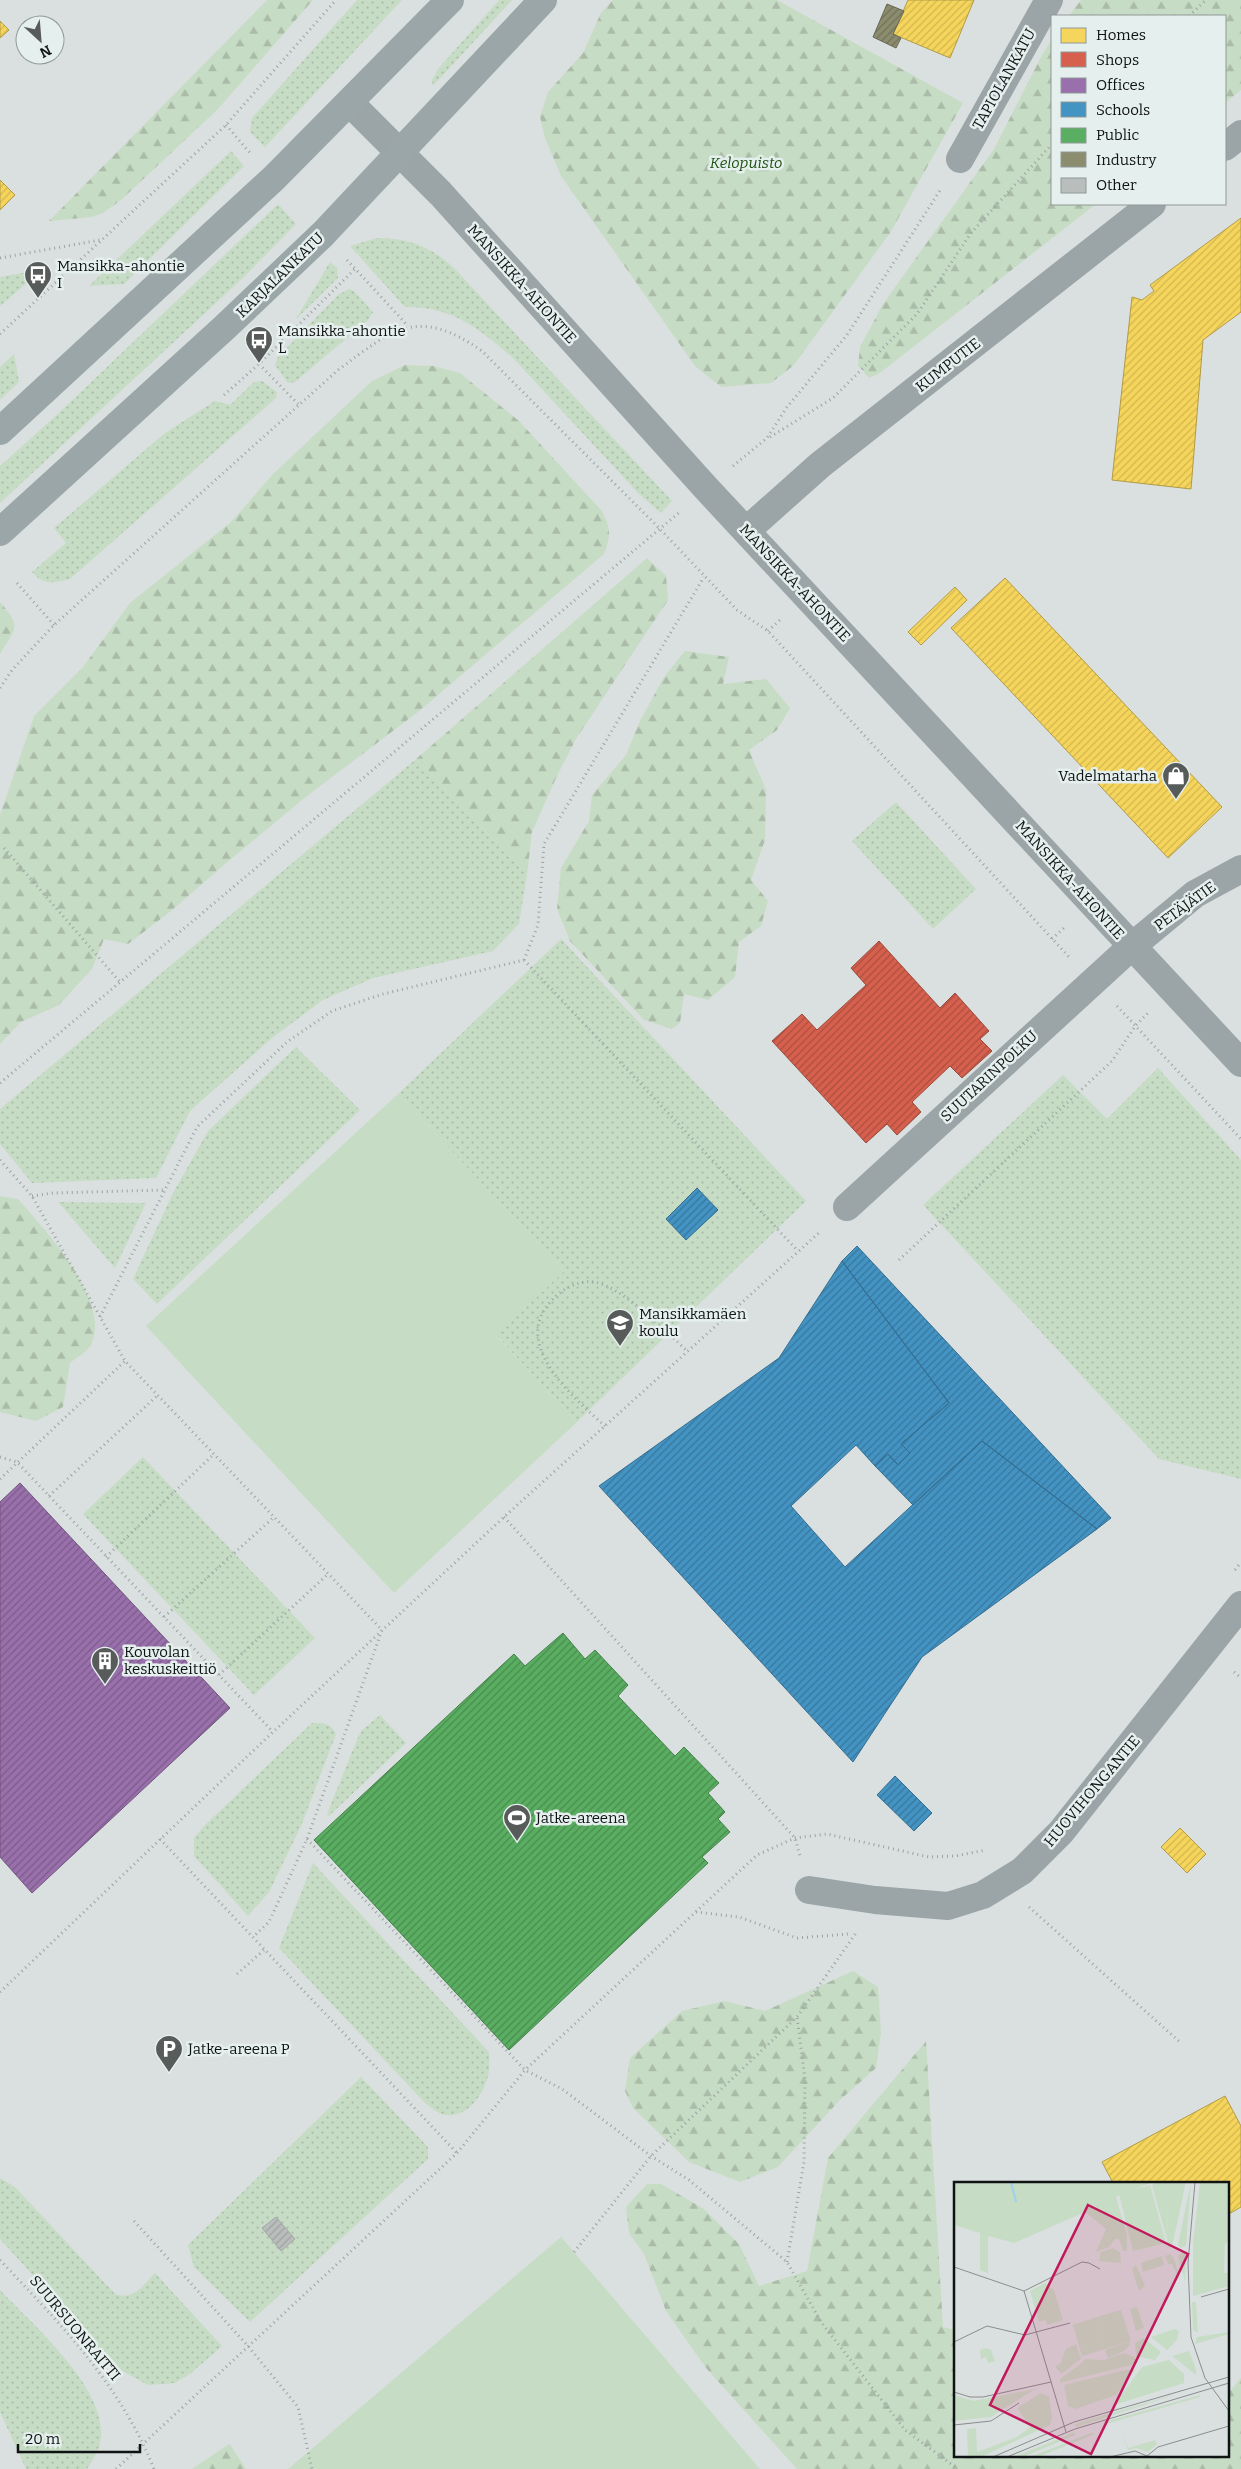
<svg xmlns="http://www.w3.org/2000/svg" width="1241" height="2469" viewBox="0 0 1241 2469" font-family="Bitter,serif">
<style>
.green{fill:url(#green-dots)}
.forest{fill:url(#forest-firs)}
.pitch{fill:#c7dcc5}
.homes{fill:url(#homes-hatch);stroke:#b19b46}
.shops{fill:url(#shops-hatch);stroke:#9b493c}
.offices{fill:url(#offices-hatch);stroke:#70547d}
.schools{fill:url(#schools-hatch);stroke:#346d8e}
.public{fill:url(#public-hatch);stroke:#44804a}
.industry{fill:url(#industry-hatch);stroke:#676853}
.building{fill:url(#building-hatch);stroke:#a4a8a7}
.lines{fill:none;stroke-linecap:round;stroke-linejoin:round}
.path{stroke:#9ba3a3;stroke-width:3;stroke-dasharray:1 4;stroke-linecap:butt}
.minor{stroke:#9ba4a6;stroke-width:28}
.major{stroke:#9aa6a7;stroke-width:28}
.labels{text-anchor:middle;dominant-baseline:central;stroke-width:5;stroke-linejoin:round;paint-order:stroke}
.street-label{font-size:15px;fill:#101313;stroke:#e5f0ee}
.park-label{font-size:15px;font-style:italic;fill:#1f5111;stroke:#e5f0ee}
.poi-label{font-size:15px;fill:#101313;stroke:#e5f0ee;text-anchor:start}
.inset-river{fill:none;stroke:#a2d2e6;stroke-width:2.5}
.inset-road{fill:none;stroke:#898e8d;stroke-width:1}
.view{fill:#c2185b;fill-opacity:0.15;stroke:#c2185b;stroke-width:2.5}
.inset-edge{fill:none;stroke:#101313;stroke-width:2.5}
</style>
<defs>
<pattern id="green-dots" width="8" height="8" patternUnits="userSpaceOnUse" patternTransform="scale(1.25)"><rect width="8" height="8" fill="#c7dcc5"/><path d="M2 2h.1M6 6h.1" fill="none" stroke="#aabca8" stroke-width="1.8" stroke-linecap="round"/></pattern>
<pattern id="forest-firs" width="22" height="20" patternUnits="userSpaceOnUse" patternTransform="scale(1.25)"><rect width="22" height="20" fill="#c7dcc5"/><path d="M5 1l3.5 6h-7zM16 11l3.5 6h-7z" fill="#aabca8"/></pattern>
<pattern id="homes-hatch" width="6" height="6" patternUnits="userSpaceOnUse" patternTransform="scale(1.25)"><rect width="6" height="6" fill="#f6d55c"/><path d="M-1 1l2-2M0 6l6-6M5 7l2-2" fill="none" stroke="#d2b64f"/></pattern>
<pattern id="shops-hatch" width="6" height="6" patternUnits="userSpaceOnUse" patternTransform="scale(1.25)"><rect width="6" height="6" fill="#d6604d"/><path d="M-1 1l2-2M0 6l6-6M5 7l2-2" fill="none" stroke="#ac4e3f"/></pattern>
<pattern id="offices-hatch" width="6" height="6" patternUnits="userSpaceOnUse" patternTransform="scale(1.25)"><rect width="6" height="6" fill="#9970ab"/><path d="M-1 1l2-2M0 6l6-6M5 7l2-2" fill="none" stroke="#7b5b8a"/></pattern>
<pattern id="schools-hatch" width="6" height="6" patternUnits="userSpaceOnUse" patternTransform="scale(1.25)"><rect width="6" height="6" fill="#4393c3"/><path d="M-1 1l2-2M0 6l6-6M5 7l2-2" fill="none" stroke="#37779d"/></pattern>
<pattern id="public-hatch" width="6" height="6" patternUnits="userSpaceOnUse" patternTransform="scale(1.25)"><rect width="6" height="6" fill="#5aae61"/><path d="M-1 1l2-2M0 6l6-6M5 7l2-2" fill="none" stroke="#498c4f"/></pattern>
<pattern id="industry-hatch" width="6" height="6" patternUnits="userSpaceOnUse" patternTransform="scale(1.25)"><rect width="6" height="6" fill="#8c8c6e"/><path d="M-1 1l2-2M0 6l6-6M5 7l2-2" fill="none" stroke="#717159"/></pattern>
<pattern id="building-hatch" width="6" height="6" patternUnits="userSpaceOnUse" patternTransform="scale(1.25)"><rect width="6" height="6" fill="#b9bdbc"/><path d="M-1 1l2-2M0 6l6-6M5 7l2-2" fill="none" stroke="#9ea2a1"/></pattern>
</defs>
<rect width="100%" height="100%" fill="#dae0df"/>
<path class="green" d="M357,0H402L265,147L250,132L252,118Z
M499,0H512L433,86L432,80L438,69Z
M231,151L244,166L124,284L89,286Z
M278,204L296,224L244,277L0,503V466L62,410Z
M377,238C408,238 430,246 453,267L672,501L661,513L639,494L514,359C480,329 452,306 405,307L350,246Z
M330,262L337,268L338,278L296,319Z
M28,272L34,277L0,306V277Z
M349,289L354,291L373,312L368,320L295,382L288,383L275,365L278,357L338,295Z
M14,354L19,382L0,400V367Z
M262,381L277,392L276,398L70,579C54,583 44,586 32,572L66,543L54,528L165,433L215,401L230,405L254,382Z
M416,759L527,874L519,924L493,951L373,978L323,1000L272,1038L190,1111L156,1178L32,1183L0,1144V1109Z
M896,802L976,889L933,929L852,841Z
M561,939L806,1201L577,1422L496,1335L564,1271L398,1094Z
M296,1047L360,1110L157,1304L133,1279L173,1193L208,1131Z
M1158,1068L1241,1160V1479L1159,1459L923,1205L1063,1075L1107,1119Z
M58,1202L146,1203L115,1268Z
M143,1457L315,1638L254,1695L83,1514Z
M380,1715L406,1743L329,1816L327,1814L356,1742L361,1731Z
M312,1723C324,1723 331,1723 336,1734L301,1826L269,1892L248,1916L194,1856V1838L205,1825Z
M313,1863L489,2052C489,2060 490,2069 488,2076C483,2095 468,2118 445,2115C438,2114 431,2107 425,2103L279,1948Z
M361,2077L428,2147V2159L250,2322L194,2267L188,2245Z
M0,2178L15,2187L115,2294C134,2301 143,2285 155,2273L222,2346L190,2374L175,2383L148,2385L117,2368L0,2239Z
M0,2290C33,2325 106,2387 101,2438C100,2449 93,2460 87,2469H26L0,2412Z"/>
<path class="forest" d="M267,0H313L218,109L121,200L103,213L92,217L49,221Z
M613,0H777L963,103L890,233L794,365L771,383L721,387L695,366L561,176L545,138L540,117L548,92L583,53L601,13Z
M1081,0H1241V90L1225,103V16H1069Z
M1052,40V204H1096L880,373L869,378L858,366L860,347L883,304L994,149L1043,53Z
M405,365L433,366L460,373L519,421L602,511C611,529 611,536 604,554L418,712L307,796L225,864L171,911L128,944L104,939L92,969L59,1005L21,1022L0,1044V815L34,716L83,667L130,603L231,522L273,474L372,381Z
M647,558L666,576L668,600L576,739L556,778L532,832L527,874L416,759Z
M0,602C22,628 16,627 0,654Z
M685,651L729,657L723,684L766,679L790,708L777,730L749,750L766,790L765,840L751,880L768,901L761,926L739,942L735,977L708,1000L684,994L680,1023L672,1029L644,1020L570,941L557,909L561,868L589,821L592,795L626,755L639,723L664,677Z
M0,1196L18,1199C45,1230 112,1301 91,1345C87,1352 76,1358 70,1363L63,1407L36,1421L0,1412Z
M853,1971L878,1987L881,2033L876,2068L840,2100L778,2167L740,2182L689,2162L633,2108L625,2091L630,2058L682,2011L725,2001L765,2011Z
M926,2041L943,2327L955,2330V2455H1227V2391H1230L1241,2378V2469H797L706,2368L666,2311L644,2254L629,2233L626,2207L647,2184H661L704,2209L739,2244L759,2286L807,2271L828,2158Z
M229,2443L246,2469H192L229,2444Z"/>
<path class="pitch" d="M398,1094L564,1271L496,1336L577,1422L394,1593L146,1326Z
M561,2237L760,2469H288Z"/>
<path class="homes" d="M908,0H974L950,58L893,34Z
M0,21L9,30L0,38Z
M0,180L15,195L0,210Z
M1241,218V312L1203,340L1191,489L1112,480L1132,297L1142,300L1154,291L1150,285Z
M1005,578L1222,807L1168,858L951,628Z
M955,587L967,600L921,645L908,632Z
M1180,1828L1206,1854L1187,1873L1161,1847Z
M1225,2096L1241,2126V2207L1227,2215V2183H1113L1102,2162Z"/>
<path class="shops" d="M879,941L940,1008L955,993L989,1031L980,1039L992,1051L962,1078L950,1066L912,1102L921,1112L897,1135L887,1124L866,1143L772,1041L802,1014L817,1030L866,985L851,968Z"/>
<path class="offices" d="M20,1483L230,1708L32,1893L0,1857V1502Z"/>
<path class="schools" d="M697,1188L718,1210L686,1240L666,1219Z
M857,1246L1111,1518L1097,1529L982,1441L913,1505L875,1466L888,1454L898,1465L910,1453L901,1444L949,1403L842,1261Z
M842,1261L949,1403L901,1444L910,1453L898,1465L888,1454L875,1466L856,1445L791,1506L845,1567L982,1441L1097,1529L922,1657L853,1762L599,1486L779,1358Z
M895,1776L932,1813L914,1831L877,1795Z"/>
<path class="public" d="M563,1633L585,1659L595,1650L628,1685L618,1696L675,1756L684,1747L719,1783L708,1793L725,1812L718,1819L730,1832L702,1857L708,1863L509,2050L314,1840L514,1654L525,1666Z"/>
<path class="industry" d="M887,4L904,11L893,34L901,38L896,48L873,37Z"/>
<path class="building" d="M276,2217L295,2239L281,2251L262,2228Z"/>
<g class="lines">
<path class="path" d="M1189,16L1206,0
M226,125L250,153
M0,258L100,240
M347,260L408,326
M0,334L226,125L336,0
M259,364L298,404
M224,395L259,364L355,269
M770,437L833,398L917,314L971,233L1052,144
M733,466L767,438L787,407L847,335L941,189
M17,583L54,625
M768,631L780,620
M0,688L12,670L54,625L338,370C393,329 418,306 482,351L660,529L737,610L768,631L1069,957
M4,848L120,982
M1052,939L1066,926
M524,960L538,925L544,844L704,577
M524,960L798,1251
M1117,1006L1241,1139
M0,1083L681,511
M0,1160L32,1196L125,1361L382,1630L307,1839L269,1922L253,1937
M32,1196L53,1193L163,1190
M899,1260L1112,1061L1136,1025L1148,1013
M100,1317L197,1127L287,1042L332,1011L383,994L524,960
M605,1426C574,1398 508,1343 553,1299C563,1289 578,1280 594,1282C621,1286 667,1332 688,1352
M0,1457L17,1462L273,1732
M0,1479L125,1361
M49,1496L158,1395
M504,1517L795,1838L800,1856
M106,1557L214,1454
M1235,1570L1241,1562
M164,1617L274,1517
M1234,1672L1241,1678
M219,1675L328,1574
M160,1839L457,2153
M307,1839L525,2070L562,2089L651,2156L689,2180L787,2262L821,2322L905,2430L958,2469
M1029,1907L1181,2043
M696,1912L739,1917L797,1938L848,1934
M237,1974L265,1949
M0,1992L273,1732L504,1517L821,1231
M134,2221L248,2346L298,2407L312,2469
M574,2252L651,2156L797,2017L856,1933
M0,2260C62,2326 120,2384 154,2469
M787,2262L804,2162L805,2079L797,2017
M116,2469L457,2153L525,2070L757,1855L795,1838L827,1834L929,1857L955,1856L986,1850"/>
<path class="minor" d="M350,103L441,194L706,488L1241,1063
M1225,147L1241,134
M960,159L1049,0
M747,530L820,465L1152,204
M847,1207L1131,947L1195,894L1241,869
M809,1890L875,1900L948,1906L983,1895L1022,1871L1061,1832L1241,1605"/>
<path class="major" d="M0,431L274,178L450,0
M0,532L224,328L323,234L543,0"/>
</g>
<defs>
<symbol id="bus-pin" viewBox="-11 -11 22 30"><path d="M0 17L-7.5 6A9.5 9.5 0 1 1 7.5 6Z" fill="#575b5a" stroke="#e5f0ee"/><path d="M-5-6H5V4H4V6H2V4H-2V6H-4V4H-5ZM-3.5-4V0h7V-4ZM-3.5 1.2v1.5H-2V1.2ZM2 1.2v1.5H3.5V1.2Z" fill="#fff"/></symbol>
<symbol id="shop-pin" viewBox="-11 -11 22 30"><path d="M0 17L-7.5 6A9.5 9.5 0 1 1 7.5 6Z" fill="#575b5a" stroke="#e5f0ee"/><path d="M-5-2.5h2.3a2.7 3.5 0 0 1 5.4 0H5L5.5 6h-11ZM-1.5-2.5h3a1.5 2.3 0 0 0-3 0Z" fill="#fff"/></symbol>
<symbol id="school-pin" viewBox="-11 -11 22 30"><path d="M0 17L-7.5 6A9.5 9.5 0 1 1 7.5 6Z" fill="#575b5a" stroke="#e5f0ee"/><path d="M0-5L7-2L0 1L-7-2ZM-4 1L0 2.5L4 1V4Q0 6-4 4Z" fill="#fff"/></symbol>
<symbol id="building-pin" viewBox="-11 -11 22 30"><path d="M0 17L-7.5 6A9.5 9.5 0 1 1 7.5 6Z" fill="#575b5a" stroke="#e5f0ee"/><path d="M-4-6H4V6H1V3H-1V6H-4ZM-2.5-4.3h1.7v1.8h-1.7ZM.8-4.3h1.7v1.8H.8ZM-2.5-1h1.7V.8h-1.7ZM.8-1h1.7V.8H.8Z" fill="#fff"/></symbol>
<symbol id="stadium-pin" viewBox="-11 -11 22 30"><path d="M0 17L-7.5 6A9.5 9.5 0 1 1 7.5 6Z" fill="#575b5a" stroke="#e5f0ee"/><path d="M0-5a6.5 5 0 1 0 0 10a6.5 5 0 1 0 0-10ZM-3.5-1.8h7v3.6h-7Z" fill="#fff"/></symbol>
<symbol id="parking-pin" viewBox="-11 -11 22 30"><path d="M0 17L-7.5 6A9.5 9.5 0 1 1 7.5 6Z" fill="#575b5a" stroke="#e5f0ee"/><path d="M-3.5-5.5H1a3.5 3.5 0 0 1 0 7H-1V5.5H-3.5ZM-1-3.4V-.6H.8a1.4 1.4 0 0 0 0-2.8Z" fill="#fff"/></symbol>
</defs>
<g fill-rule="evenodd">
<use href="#bus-pin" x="22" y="259" width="32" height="43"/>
<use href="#bus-pin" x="243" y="324" width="32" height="43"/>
<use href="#shop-pin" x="1160" y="760" width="32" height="43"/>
<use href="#school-pin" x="604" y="1307" width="32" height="43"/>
<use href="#building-pin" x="89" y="1645" width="32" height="43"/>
<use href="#stadium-pin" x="501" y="1802" width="32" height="43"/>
<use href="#parking-pin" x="153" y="2033" width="32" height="43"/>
</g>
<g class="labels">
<g class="street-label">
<text transform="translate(1004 79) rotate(-61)">TAPIOLANKATU</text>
<text transform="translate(280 275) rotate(-44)">KARJALANKATU</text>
<text transform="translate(522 284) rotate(48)">MANSIKKA-AHONTIE</text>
<text transform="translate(948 365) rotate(-38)">KUMPUTIE</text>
<text transform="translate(795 583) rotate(47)">MANSIKKA-AHONTIE</text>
<text transform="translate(1070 880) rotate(48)">MANSIKKA-AHONTIE</text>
<text transform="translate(1185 906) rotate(-36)">PETÄJÄTIE</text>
<text transform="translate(989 1076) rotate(-43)">SUUTARINPOLKU</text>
<text transform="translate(1092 1791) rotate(-50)">HUOVIHONGANTIE</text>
<text transform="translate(75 2328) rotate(50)">SUURSUONRAITTI</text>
</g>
<g class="park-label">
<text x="746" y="163">Kelopuisto</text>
</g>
<g class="poi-label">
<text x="57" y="266">Mansikka-ahontie<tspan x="57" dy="17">I</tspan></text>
<text x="278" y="331">Mansikka-ahontie<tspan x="278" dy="17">L</tspan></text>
<text x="1157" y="776" text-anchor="end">Vadelmatarha</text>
<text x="639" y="1314">Mansikkamäen<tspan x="639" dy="17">koulu</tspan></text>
<text x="124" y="1652">Kouvolan<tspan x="124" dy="17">keskuskeittiö</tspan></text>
<text x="536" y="1818">Jatke-areena</text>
<text x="188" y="2049">Jatke-areena P</text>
</g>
</g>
<g transform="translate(954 2182)">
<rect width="275" height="275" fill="#dae0df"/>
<path d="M200,0L214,20L213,57L198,4ZM237,0L232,64L226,66L224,62ZM232,68L231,99L224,74ZM216,72L220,76L226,99L218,82H214L211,74ZM208,74L210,83L189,90L187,81ZM182,83L191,104L185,109L178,87ZM91,101L100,108L109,138L93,143L91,138L85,140L76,109ZM238,120H242L244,151L239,148ZM183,125L190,146L182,149L176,127ZM146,134L149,144L141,147L148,168L128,174L119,143ZM275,150V152L241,162L243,155ZM175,160L176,163L170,169L154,176L151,168ZM32,166L37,168L41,179L34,181L32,175L27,177L26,168ZM235,169L242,187V193L218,174ZM170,171L181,175L182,182L133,194L128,181L131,177L150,178ZM227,211L122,245L121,242L161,230ZM246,213V215L149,243L150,240ZM165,243L174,266L201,258L203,262L194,270L182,266L174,268ZM121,250V253L69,275H60Z" fill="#c7dcc5"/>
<path d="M0,0H232L218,65H214L213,57L214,20L199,0L162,15L173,53V69H169L165,57H161L155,65L142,70L152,47L131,30L60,61L34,54V91L26,88V51L0,43ZM246,0H275V59L271,62L270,91H275V104L239,114V61ZM159,66L166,70L167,81L145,79L147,70ZM221,147L225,149L223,158L213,168L197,155ZM190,156L207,170L201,178L182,174L181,161ZM122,162L127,177L107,192L101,184L106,182L112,167ZM215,178L230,192V201L160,223L188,185ZM128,181L133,194L106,201V197ZM171,188H181L162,213L121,227L114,224L110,203ZM81,207L37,235L0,239V213L20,219ZM87,211L95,215L98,236L96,243L27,275H14L13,247L22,246L23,270L63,255L76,245L63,226ZM137,251L141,252L84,275H76Z" fill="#c7dcc5"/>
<path d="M39,0H79L78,11L68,21L56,20L46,14Z" fill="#c7dcc5"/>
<path d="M196,3L212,61L179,69L165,12ZM167,128L177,159L148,168L141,147L149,144L146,134Z" fill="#c7dcc5"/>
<path class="inset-river" d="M57,0L62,20"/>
<path class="inset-road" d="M241,0L234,81L237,155L251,196L275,229M0,85L70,109M70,109L112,250M70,109L128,80L135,81L146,87M247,115L275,107M0,160L33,144L71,153L116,141M0,210L16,215H29L97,200M0,243L37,239L65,221M39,275L120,240L275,195M53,275L121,247L275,201M156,275L181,269L193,274L204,265L275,244"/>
<path class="view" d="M134,23L234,72L137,272L36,223Z"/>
<rect width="275" height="275" class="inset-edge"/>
</g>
<rect x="1051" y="15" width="175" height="190" fill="#e5f0ee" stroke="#909896"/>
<rect x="1061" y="28" width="25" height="15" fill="#f6d55c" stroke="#909896"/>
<text x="1096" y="40" font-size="15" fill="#101313">Homes</text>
<rect x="1061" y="52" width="25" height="15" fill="#d6604d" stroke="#909896"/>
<text x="1096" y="65" font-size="15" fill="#101313">Shops</text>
<rect x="1061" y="78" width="25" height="15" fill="#9970ab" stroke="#909896"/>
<text x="1096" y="90" font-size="15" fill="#101313">Offices</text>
<rect x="1061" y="102" width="25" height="15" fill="#4393c3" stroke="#909896"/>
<text x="1096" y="115" font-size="15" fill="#101313">Schools</text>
<rect x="1061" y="128" width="25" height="15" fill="#5aae61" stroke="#909896"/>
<text x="1096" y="140" font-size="15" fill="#101313">Public</text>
<rect x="1061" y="152" width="25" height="15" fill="#8c8c6e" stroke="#909896"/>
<text x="1096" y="165" font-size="15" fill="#101313">Industry</text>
<rect x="1061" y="178" width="25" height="15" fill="#b9bdbc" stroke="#909896"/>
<text x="1096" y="190" font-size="15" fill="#101313">Other</text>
<g transform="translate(40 40) rotate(154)"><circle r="24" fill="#e5f0ee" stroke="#909896"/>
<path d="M0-4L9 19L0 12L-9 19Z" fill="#575b5a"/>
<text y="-8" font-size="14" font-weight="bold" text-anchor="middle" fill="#101313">N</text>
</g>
<path d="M18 2444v8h122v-8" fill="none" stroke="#101313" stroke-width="2.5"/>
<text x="25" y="2444" font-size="15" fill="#101313" stroke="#e5f0ee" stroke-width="4" paint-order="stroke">20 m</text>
</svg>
